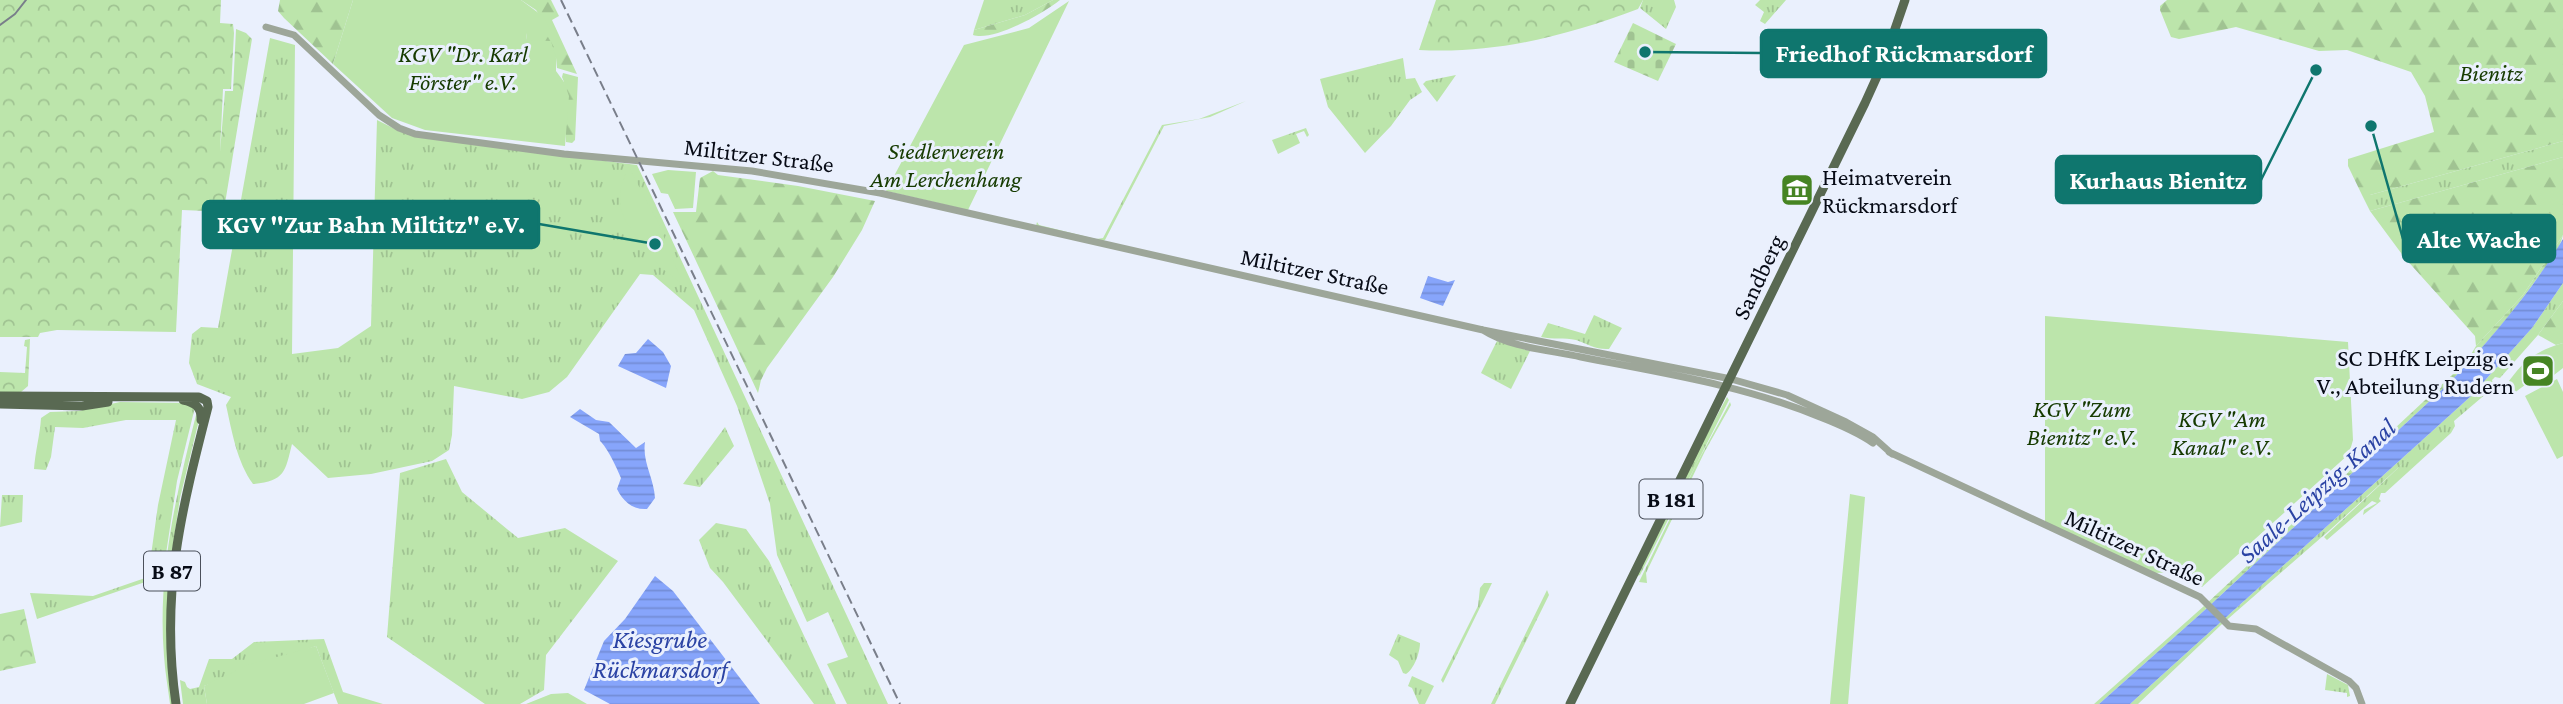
<svg xmlns="http://www.w3.org/2000/svg" width="2563" height="704" viewBox="0 0 2563 704" font-family="'Crimson Pro',serif">
<style>
.grass{fill:url(#grass-tufts)}
.forest{fill:url(#forest-firs)}
.wetland{fill:url(#wetland-marsh)}
.cemetery{fill:url(#cemetery-stones)}
.park{fill:url(#park-crowns)}
.garden{fill:#bce5ab}
.water{fill:url(#water-rules)}
.lines{fill:none;stroke-linecap:round;stroke-linejoin:round}
.minor{stroke:#9da699;stroke-width:7}
.major{stroke:#596952;stroke-width:9}
.tram{stroke:#797e8a;stroke-width:2}
.rail{stroke:#797e8a;stroke-width:2;stroke-dasharray:10 5;stroke-linecap:butt}
.labels{text-anchor:middle;dominant-baseline:central;stroke-width:6;stroke-linejoin:round;paint-order:stroke}
.shield{fill:#eaf0fd;stroke:#4b505b;stroke-width:2}
.shield-label{font-size:23px;font-weight:bold;fill:#070b16}
.park-label{font-size:24px;font-style:italic;fill:#163b00;stroke:#eaf0fd}
.street-label{font-size:24px;fill:#070b16;stroke:#eaf0fd}
.poi-label{font-size:24px;fill:#070b16;stroke:#eaf0fd;text-anchor:start}
.water-label{font-size:26px;font-style:italic;fill:#2b43a4;stroke:#eaf0fd}
.leader{fill:none;stroke:#0f766e;stroke-width:2.5}
.callout-dot{fill:#0f766e;stroke:#eaf0fd;stroke-width:2.5}
.callout{fill:#0f766e;stroke:#0f766e;stroke-width:2.5}
.callout-label{font-size:26px;text-anchor:middle;font-weight:bold;fill:#fff}
</style>
<defs>
<pattern id="grass-tufts" width="24" height="20" patternUnits="userSpaceOnUse" patternTransform="scale(1.75)"><rect width="24" height="20" fill="#bce5ab"/><path d="M3 7l-1-3M5 7V3M7 7l1-3M15 17l-1-3M17 17v-4M19 17l1-3" fill="none" stroke="#a0c392"/></pattern>
<pattern id="forest-firs" width="22" height="20" patternUnits="userSpaceOnUse" patternTransform="scale(1.75)"><rect width="22" height="20" fill="#bce5ab"/><path d="M5 1l3.5 6h-7zM16 11l3.5 6h-7z" fill="#a0c392"/></pattern>
<pattern id="wetland-marsh" width="20" height="14" patternUnits="userSpaceOnUse" patternTransform="scale(1.75)"><rect width="20" height="14" fill="#bce5ab"/><path d="M1 5h8M5 5V1M11 12h8M15 12V8" fill="none" stroke="#a0c392"/></pattern>
<pattern id="cemetery-stones" width="16" height="16" patternUnits="userSpaceOnUse" patternTransform="scale(1.75)"><rect width="16" height="16" fill="#bce5ab"/><path d="M2 7V4a2 2 0 0 1 4 0v3zM10 15v-3a2 2 0 0 1 4 0v3z" fill="#a0c392"/></pattern>
<pattern id="park-crowns" width="20" height="18" patternUnits="userSpaceOnUse" patternTransform="scale(1.75)"><rect width="20" height="18" fill="#bce5ab"/><path d="M2 6a3 3 0 1 1 6 0M12 15a3 3 0 1 1 6 0" fill="none" stroke="#a0c392"/></pattern>
<pattern id="water-rules" width="6" height="5" patternUnits="userSpaceOnUse" patternTransform="scale(1.75)"><rect width="6" height="5" fill="#87a5fb"/><path d="M0 2.5h6" fill="none" stroke="#738dd6"/></pattern>
</defs>
<rect width="100%" height="100%" fill="#eaf0fd"/>
<path class="grass" d="M984,0H1053L1025,15L974,30Z
M1643,0H1674L1676,7L1666,29L1640,8Z
M1760,0H1786L1765,24L1760,21L1764,12L1755,5Z
M270,38L295,45L292,354L338,348L371,326L377,120L401,132L427,138L637,165L888,704H847L827,664L848,657L828,612L807,622L777,555L770,504L737,406L694,310L653,275L640,274L567,377L549,392L522,399L454,386L452,435L449,450L432,461L371,474L328,478L292,444C285,472 285,481 253,484C237,462 232,432 226,405L231,397L197,384L189,363L192,334L201,327L218,328Z
M1403,58L1406,79L1415,78L1422,92L1410,100L1391,126L1365,153L1328,107L1320,79Z
M1456,75L1437,102L1423,84L1426,81Z
M1246,101L1210,117L1164,126L1105,240L1103,241L1036,226L1037,222L1039,225L1096,239L1103,238L1162,125L1199,119Z
M1306,128L1309,135L1307,137L1304,131L1296,134L1300,143L1278,154L1272,140Z
M2563,141V157L2370,211L2362,195H2370Z
M2563,283V301L2538,335L2500,378L2495,377L2492,380L2494,387L2454,421L2455,426L2451,433L2385,493H2381L2379,499L2381,501L2363,515L2364,510L2377,503L2372,501L2327,540L2324,537L2410,457L2331,529L2221,625L2138,704H2130L2470,397L2532,328Z
M1594,315L1622,328L1609,349C1596,350 1588,344 1576,340C1564,337 1553,340 1541,337L1548,323L1585,334Z
M1497,341L1530,351L1511,389L1481,373Z
M1727,397L1729,400L1640,575L1635,577L1694,458Z
M120,402L186,403L195,407L177,481L164,567L152,571L151,580L37,619L30,593L93,596L148,577L158,505L176,420H126L83,428L55,427L51,457L46,470L34,469C35,452 40,435 41,418L50,412L79,411Z
M1730,402L1731,405L1705,451L1646,573L1647,583L1639,582L1696,465Z
M197,411L199,420L180,498L172,552L174,704H170C168,688 165,672 164,656C157,573 177,491 197,411Z
M725,427L734,446L700,487L683,484Z
M446,459L462,492L518,538L565,528L618,561L546,655L544,690L520,704H485L387,637L400,473Z
M2,495H23L22,522L0,527Z
M716,523L746,529L769,561L836,704H814L723,582L710,568L699,540Z
M1484,583H1492L1443,683L1441,680L1478,606L1480,588Z
M1547,590L1549,595L1495,704H1491Z
M2204,606L2206,609L2099,704H2094Z
M1398,634L1420,643C1420,653 1414,669 1406,674L1403,673L1398,661L1389,655Z
M324,639L343,692L383,704H338L316,646L204,686L207,704H183L180,680L185,682L187,687L190,689L199,687L209,659H232L254,642Z
M2327,674L2348,685L2350,696L2347,697V693L2325,690Z
M1412,676L1434,686L1425,704H1419L1412,688L1408,686Z
M568,693L587,704H526L551,694Z"/>
<path class="forest" d="M280,0H353L333,64L284,18L278,11Z
M521,0H551L559,16L552,20L577,74L557,68L556,58L526,40L527,33H551L536,10Z
M1053,0H1060C1044,13 993,42 973,35L974,30L1025,15Z
M2167,0H2563V141L2370,195H2362L2348,166V159L2434,132L2425,96L2411,72L2347,50L2319,51L2236,27L2179,39L2171,37L2160,10V6Z
M563,73L578,77L575,140L572,143L566,142L564,82L562,77Z
M2563,157V235L2523,295L2476,346L2475,336L2404,257L2370,211Z
M713,171L718,175L798,186L875,201L862,230L833,277L767,368L761,380L758,393L673,212H696L700,178Z
M2563,301V343L2556,345L2538,335Z"/>
<path class="wetland" d="M2563,235C2560,249 2549,262 2541,273C2513,313 2482,349 2448,384L2206,609L2204,606L2467,361L2476,346L2523,295Z"/>
<path class="cemetery" d="M1633,23L1676,44L1658,81L1614,62Z"/>
<path class="park" d="M0,0H221L220,23L233,24L234,33L231,89H223L220,152L225,91H233L236,29L246,33L252,39L220,234L205,232L206,211L182,210L176,332L57,330L40,333L38,337H0Z
M1436,0H1643L1638,9C1566,36 1496,54 1419,50Z
M30,339L28,386L21,392H0V372L25,373L27,347L24,346L25,340Z
M24,609L36,663L0,671V614Z"/>
<path class="garden" d="M353,0H521L544,17L552,33H527L526,40L551,41L556,58V71L564,82L569,96L565,146L425,130L392,118L333,64Z
M1069,1L968,210L886,191L964,45L1029,28Z
M628,166L657,220L683,284L660,267L626,222L620,207L621,188Z
M668,170L696,172L693,208L675,209L668,194L661,193L652,174Z
M2045,316L2348,342L2353,440L2349,454L2202,587L2189,581L2188,572L2152,573L2045,523Z
M2563,343V368L2554,375C2538,373 2521,388 2509,397L2504,388C2522,362 2533,352 2563,343Z
M2557,379L2563,392V456L2557,459L2525,396Z
M1850,494L1865,497L1848,704H1830Z
M316,646L334,693L304,704H207L204,686L248,665Z"/>
<path class="water" d="M2563,239V283L2532,328L2470,397L2130,704H2099L2206,609L2448,384C2491,339 2531,292 2563,239Z
M1428,276L1448,282L1455,280L1443,306L1420,298Z
M648,339L663,352L671,366L666,388L618,366L625,354L636,353Z
M580,409L596,420L609,422L636,448L645,442C642,462 654,478 655,498L647,509C632,510 623,501 617,489L621,478C617,468 607,447 600,441L599,434L570,417Z
M655,576L673,591L760,704H610L584,690L604,641L625,619Z"/>
<g class="lines">
<path class="minor" d="M266,27L294,35L379,115L399,128L415,134L564,154L752,171L880,193L1483,330L1731,379L1787,395L1846,422L1873,437L1892,454
M1483,330C1511,348 1550,350 1581,357C1662,373 1743,385 1820,417C1838,424 1857,432 1873,443
M1889,452L2200,597L2229,626L2256,629L2349,681L2356,688L2362,704"/>
<path class="major" d="M0,396L199,397L207,401L208,407C181,512 160,594 176,704
M183,400C194,402 202,407 201,420
M0,404L82,406L108,402
M1570,704L1865,103L1884,61L1905,0"/>
<path class="tram" d="M0,25L15,14L26,0"/>
<path class="rail" d="M561,0L900,704"/>
</g>
<defs>
<symbol id="museum-square" viewBox="-11 -11 22 22"><rect x="-9" y="-9" width="18" height="18" rx="4" fill="#468423" stroke="#eaf0fd"/><path d="M0-6L6-3V-2H-6V-3ZM-5-1h2V3h-2ZM-1-1h2V3h-2ZM3-1h2V3H3ZM-6 4H6V6H-6Z" fill="#fff"/></symbol>
<symbol id="stadium-square" viewBox="-11 -11 22 22"><rect x="-9" y="-9" width="18" height="18" rx="4" fill="#468423" stroke="#eaf0fd"/><path d="M0-5a6.5 5 0 1 0 0 10a6.5 5 0 1 0 0-10ZM-3.5-1.8h7v3.6h-7Z" fill="#fff"/></symbol>
</defs>
<g fill-rule="evenodd">
<use href="#museum-square" x="1778" y="171" width="38" height="38"/>
<use href="#stadium-square" x="2519" y="352" width="38" height="38"/>
</g>
<g class="labels">
<g class="shield">
<rect x="1639.5" y="479.5" width="63" height="39" rx="5"/>
<rect x="144" y="551.5" width="56" height="39" rx="5"/>
</g>
<g class="shield-label">
<text x="1671" y="499">B 181</text>
<text x="172" y="571">B 87</text>
</g>
<g class="park-label">
<text x="463" y="53">KGV "Dr. Karl<tspan x="463" dy="28">Förster" e.V.</tspan></text>
<text x="2491" y="72">Bienitz</text>
<text x="946" y="150">Siedlerverein<tspan x="946" dy="28">Am Lerchenhang</tspan></text>
<text x="2082" y="408">KGV "Zum<tspan x="2082" dy="28">Bienitz" e.V.</tspan></text>
<text x="2222" y="418">KGV "Am<tspan x="2222" dy="28">Kanal" e.V.</tspan></text>
</g>
<g class="street-label">
<text transform="translate(759 155) rotate(7)">Miltitzer Straße</text>
<text transform="translate(1315 271) rotate(12)">Miltitzer Straße</text>
<text transform="translate(1758 277) rotate(-65)">Sandberg</text>
<text transform="translate(2135 547) rotate(25)">Miltitzer Straße</text>
</g>
<g class="poi-label">
<text x="1822" y="176">Heimatverein<tspan x="1822" dy="28">Rückmarsdorf</tspan></text>
<text x="2514" y="357" text-anchor="end">SC DHfK Leipzig e.<tspan x="2514" dy="28">V., Abteilung Rudern</tspan></text>
</g>
<g class="water-label">
<text transform="translate(2317 491) rotate(-42)">Saale-Leipzig-Kanal</text>
<text x="660" y="639">Kiesgrube<tspan x="660" dy="30">Rückmarsdorf</tspan></text>
</g>
</g>
<path class="leader" d="M1645 52L1761 53M2316 70L2261 180M655 244L539 224M2371 126L2403 239"/>
<g class="callout-dot">
<circle cx="1645" cy="52" r="7"/>
<circle cx="2316" cy="70" r="7"/>
<circle cx="655" cy="244" r="7"/>
<circle cx="2371" cy="126" r="7"/>
</g>
<g class="callout">
<rect x="1761" y="30" width="285" height="47" rx="7"/>
<rect x="2056" y="156" width="205" height="47" rx="7"/>
<rect x="203" y="201" width="336" height="47" rx="7"/>
<rect x="2403" y="215" width="152" height="47" rx="7"/>
</g>
<g class="callout-label">
<text x="1904" y="62">Friedhof Rückmarsdorf</text>
<text x="2158" y="189">Kurhaus Bienitz</text>
<text x="371" y="233">KGV "Zur Bahn Miltitz" e.V.</text>
<text x="2479" y="248">Alte Wache</text>
</g>
</svg>
